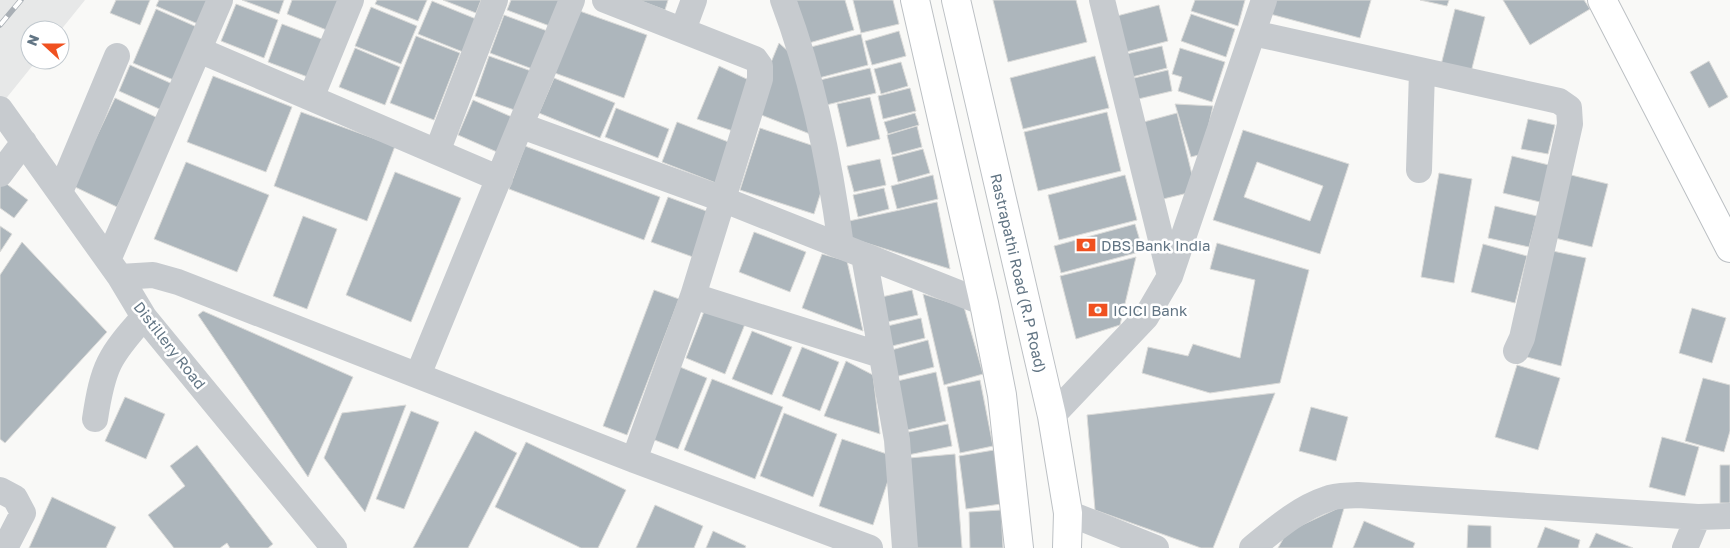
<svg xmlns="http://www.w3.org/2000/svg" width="1730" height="548" viewBox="0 0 1730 548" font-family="'Golos Text',sans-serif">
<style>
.built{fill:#e7e8e8}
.building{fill:#adb6bc;stroke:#dbdbd9;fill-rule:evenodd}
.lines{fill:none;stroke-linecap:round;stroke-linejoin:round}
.major-casing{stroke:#bcc0c4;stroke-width:30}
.minor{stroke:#c7cbcf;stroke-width:26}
.major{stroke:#fff;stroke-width:28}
.rail-casing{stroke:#a9afb5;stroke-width:5.5}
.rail{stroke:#fff;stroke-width:4;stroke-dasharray:11;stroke-linecap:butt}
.labels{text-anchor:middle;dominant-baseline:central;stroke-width:5;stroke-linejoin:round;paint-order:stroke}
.poi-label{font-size:15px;fill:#627584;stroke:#fff;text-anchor:start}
.street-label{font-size:15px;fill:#627584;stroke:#fff}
</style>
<rect width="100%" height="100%" fill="#f9f9f7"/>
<path class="built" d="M0,0H85L60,31L30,30V60H37L0,106Z"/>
<path class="building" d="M116,0H150L140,25L110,13Z
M159,0H208L198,24L156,6Z
M242,0H284L279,14Z
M292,0H341L329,31L287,14Z
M377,0H427L418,21L375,4Z
M443,0H481L476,13Z
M511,0H566L555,28L507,10Z
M638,0H668L665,10Z
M796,0H845L854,30L809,43Z
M853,0H893L899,24L861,33Z
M993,0H1076L1087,42L1008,62Z
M1195,0H1245L1238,26L1191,11Z
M1273,0H1371L1360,38L1270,14Z
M1420,0H1449L1447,6Z
M1503,0H1584L1590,9L1530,45Z
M432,1L476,19L463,52L418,34Z
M236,4L278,20L264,58L221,41Z
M1159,5L1168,41L1122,53L1113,17Z
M371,7L417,26L401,64L355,46Z
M156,9L199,28L176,81L133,63Z
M574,9L647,35L624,98L552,72Z
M1455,9L1485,17L1470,76L1440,69Z
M1191,14L1235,29L1226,57L1181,41Z
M504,15L550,32L535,70L490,53Z
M282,24L327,41L313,79L268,62Z
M899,31L906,56L872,65L865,41Z
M861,34L868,65L815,79L807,48Z
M416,36L460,53L434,120L390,103Z
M779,43L800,62L810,134L751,111Z
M1162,46L1167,68L1128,78L1122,55Z
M355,48L400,67L385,105L339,87Z
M1180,48L1225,62L1212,102L1178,91L1182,77L1172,74Z
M489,56L534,72L520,112L475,96Z
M1095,56L1109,108L1023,129L1010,78Z
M1709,61L1728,97L1709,108L1690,72Z
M901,62L908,86L881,94L874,69Z
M130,65L177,86L166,112L119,91Z
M719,66L753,82L736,132L697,119Z
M870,68L876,93L822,106L816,81Z
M1168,70L1172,91L1134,100L1130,79Z
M213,76L292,107L266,172L187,142Z
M554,78L615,103L600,138L539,113Z
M910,88L916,111L883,119L878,96Z
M870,97L880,139L847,147L837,104Z
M115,98L160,119L117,207L73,186Z
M473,100L512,117L497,152L458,135Z
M1175,104L1213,106L1202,154L1191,157Z
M616,108L669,129L658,158L605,137Z
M301,112L395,146L367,221L274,186Z
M1107,112L1121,171L1038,191L1024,132Z
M915,113L919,125L888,134L884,122Z
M1177,113L1196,191L1159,200L1140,123Z
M1528,119L1555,125L1548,154L1521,149Z
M677,122L731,143L716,183L662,162Z
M917,126L922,147L892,155L887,135Z
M760,128L817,147L825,179L814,214L740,190Z
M1243,130L1349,164L1320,254L1213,220ZM1257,162L1323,186L1310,221L1244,197Z
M525,146L660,197L644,240L509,189Z
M923,149L930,173L898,182L892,157Z
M1512,156L1553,166L1544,203L1503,193Z
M880,159L886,185L854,192L847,166Z
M186,162L269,195L237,272L154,239Z
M395,172L461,198L411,322L346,295Z
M1439,173L1472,179L1454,283L1421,277Z
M1567,174L1608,184L1592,247L1551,237Z
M933,175L938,199L897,209L891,186Z
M1125,175L1137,220L1059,240L1048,195Z
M4,182L28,200L14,218L0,208V187Z
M884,188L889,209L858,217L853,195Z
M668,197L709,212L693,257L651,242Z
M937,202L950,269L850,238L849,221Z
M1495,206L1537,216L1529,247L1488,238Z
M303,216L337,229L307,309L273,296Z
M1135,224L1143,251L1061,273L1054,246Z
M0,226L12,234L0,252Z
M754,232L806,252L790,292L739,272Z
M22,242L107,332L5,443L0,439V275Z
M1217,243L1309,270L1280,383L1210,393L1142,373L1148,347L1188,356L1193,344L1240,358L1255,280L1210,269Z
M1483,244L1527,256L1515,303L1471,292Z
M1548,250L1586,258L1561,366L1523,356Z
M822,254L847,261L863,331L802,308Z
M1136,257L1120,325L1076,339L1060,276Z
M654,290L679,299L627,435L603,426Z
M912,290L918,315L878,324L873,299Z
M923,294L964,307L983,374L944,385Z
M1692,308L1726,318L1712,363L1679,353Z
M705,309L745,324L725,374L686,358Z
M203,311L353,377L308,477L198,315Z
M921,318L925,338L884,348L879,328Z
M752,331L792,347L772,395L732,379Z
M928,340L934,367L891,378L884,352Z
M802,347L839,362L820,411L782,396Z
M846,361L873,375L880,434L824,416Z
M1517,365L1560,378L1538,450L1495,437Z
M680,367L707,378L678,449L652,439Z
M936,372L946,421L903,431L893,382Z
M1703,378L1730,385V431L1724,452L1685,441Z
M712,379L783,407L755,479L684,450Z
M980,380L993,446L960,453L947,387Z
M1275,393L1213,548H1201L1095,510L1087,415Z
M125,397L165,414L146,459L105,441Z
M406,405L365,512L324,458L342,413Z
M1311,407L1348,417L1336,461L1299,451Z
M411,411L439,422L404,509L376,499Z
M784,413L837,434L813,497L760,476Z
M948,424L952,446L908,455L904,433Z
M475,431L517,453L468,548H413Z
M1662,437L1699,447L1685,496L1649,487Z
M842,439L896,457L873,525L819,506Z
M526,442L626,490L598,548H581L495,507Z
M197,445L273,544L268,548H230L227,543L220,548H174L148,515L185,486L170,466Z
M994,450L1001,504L966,509L959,456Z
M955,454L962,548H914L909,458Z
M1720,465H1730V503H1720Z
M52,497L116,527L106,548H29Z
M655,505L703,526L694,548H636Z
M1345,505L1332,548H1278L1287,532Z
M1001,510L1003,548H970L969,512Z
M1364,521L1415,543L1413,548H1353Z
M1468,525L1491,526V548H1467Z
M1545,527L1580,540L1578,548H1537Z
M713,531L746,546L745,548H706Z
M1596,533L1633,548H1589Z"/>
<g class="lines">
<defs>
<path id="major" d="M915,0L984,303L1002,395L1019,548
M956,0L1052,416L1068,513L1067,548
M1602,0L1730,248"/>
</defs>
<use href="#major" class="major-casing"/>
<path class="minor" d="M605,0L755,59L760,66V79L693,296L634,460
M783,0C813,79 830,163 841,246
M1102,0L1170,276
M683,30L694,0
M1253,33L1559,101L1569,108L1570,124L1522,338L1516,351
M199,50L500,179
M311,98L351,0
M0,109L120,277L144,317L334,548
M522,126L722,199L984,303
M437,152L495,0
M1419,170L1422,71
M0,174L24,142
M60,192L117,56
M864,256L897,440L905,548
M108,260L220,0
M120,277L153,275L178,282L634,460L870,548
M693,296L881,355
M418,375L572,0
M1052,416L1146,317L1170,276L1264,0
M95,419C103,366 109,356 144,317
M0,490L15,498L23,513L5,548
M1068,513L1156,548
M1252,548C1274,530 1299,508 1327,499C1336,495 1348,496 1358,495L1698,517L1730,516
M1685,548L1698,517"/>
<use href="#major" class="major"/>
<defs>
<path id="rail" d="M0,25L21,0"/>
</defs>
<use href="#rail" class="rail-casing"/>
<use href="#rail" class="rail"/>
</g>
<defs>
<symbol id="bank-bare" viewBox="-9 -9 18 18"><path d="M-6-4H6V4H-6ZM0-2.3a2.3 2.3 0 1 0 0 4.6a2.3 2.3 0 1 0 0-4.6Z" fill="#f05120" stroke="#fff" stroke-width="2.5" paint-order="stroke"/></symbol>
</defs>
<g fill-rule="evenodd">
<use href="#bank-bare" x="1072" y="231" width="28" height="28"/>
<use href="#bank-bare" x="1084" y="296" width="28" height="28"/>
</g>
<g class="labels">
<g class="poi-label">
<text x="1101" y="245">DBS Bank India</text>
<text x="1113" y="310">ICICI Bank</text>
</g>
<g class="street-label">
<text transform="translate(1019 273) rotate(77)">Rastrapathi Road (R.P Road)</text>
<text transform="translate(170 345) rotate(52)">Distillery Road</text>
</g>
</g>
<g transform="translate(45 45) rotate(291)"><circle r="24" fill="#ffffff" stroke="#c0c8ce"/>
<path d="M0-4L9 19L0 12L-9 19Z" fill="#f05120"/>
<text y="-8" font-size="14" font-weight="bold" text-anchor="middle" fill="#627584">N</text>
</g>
</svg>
